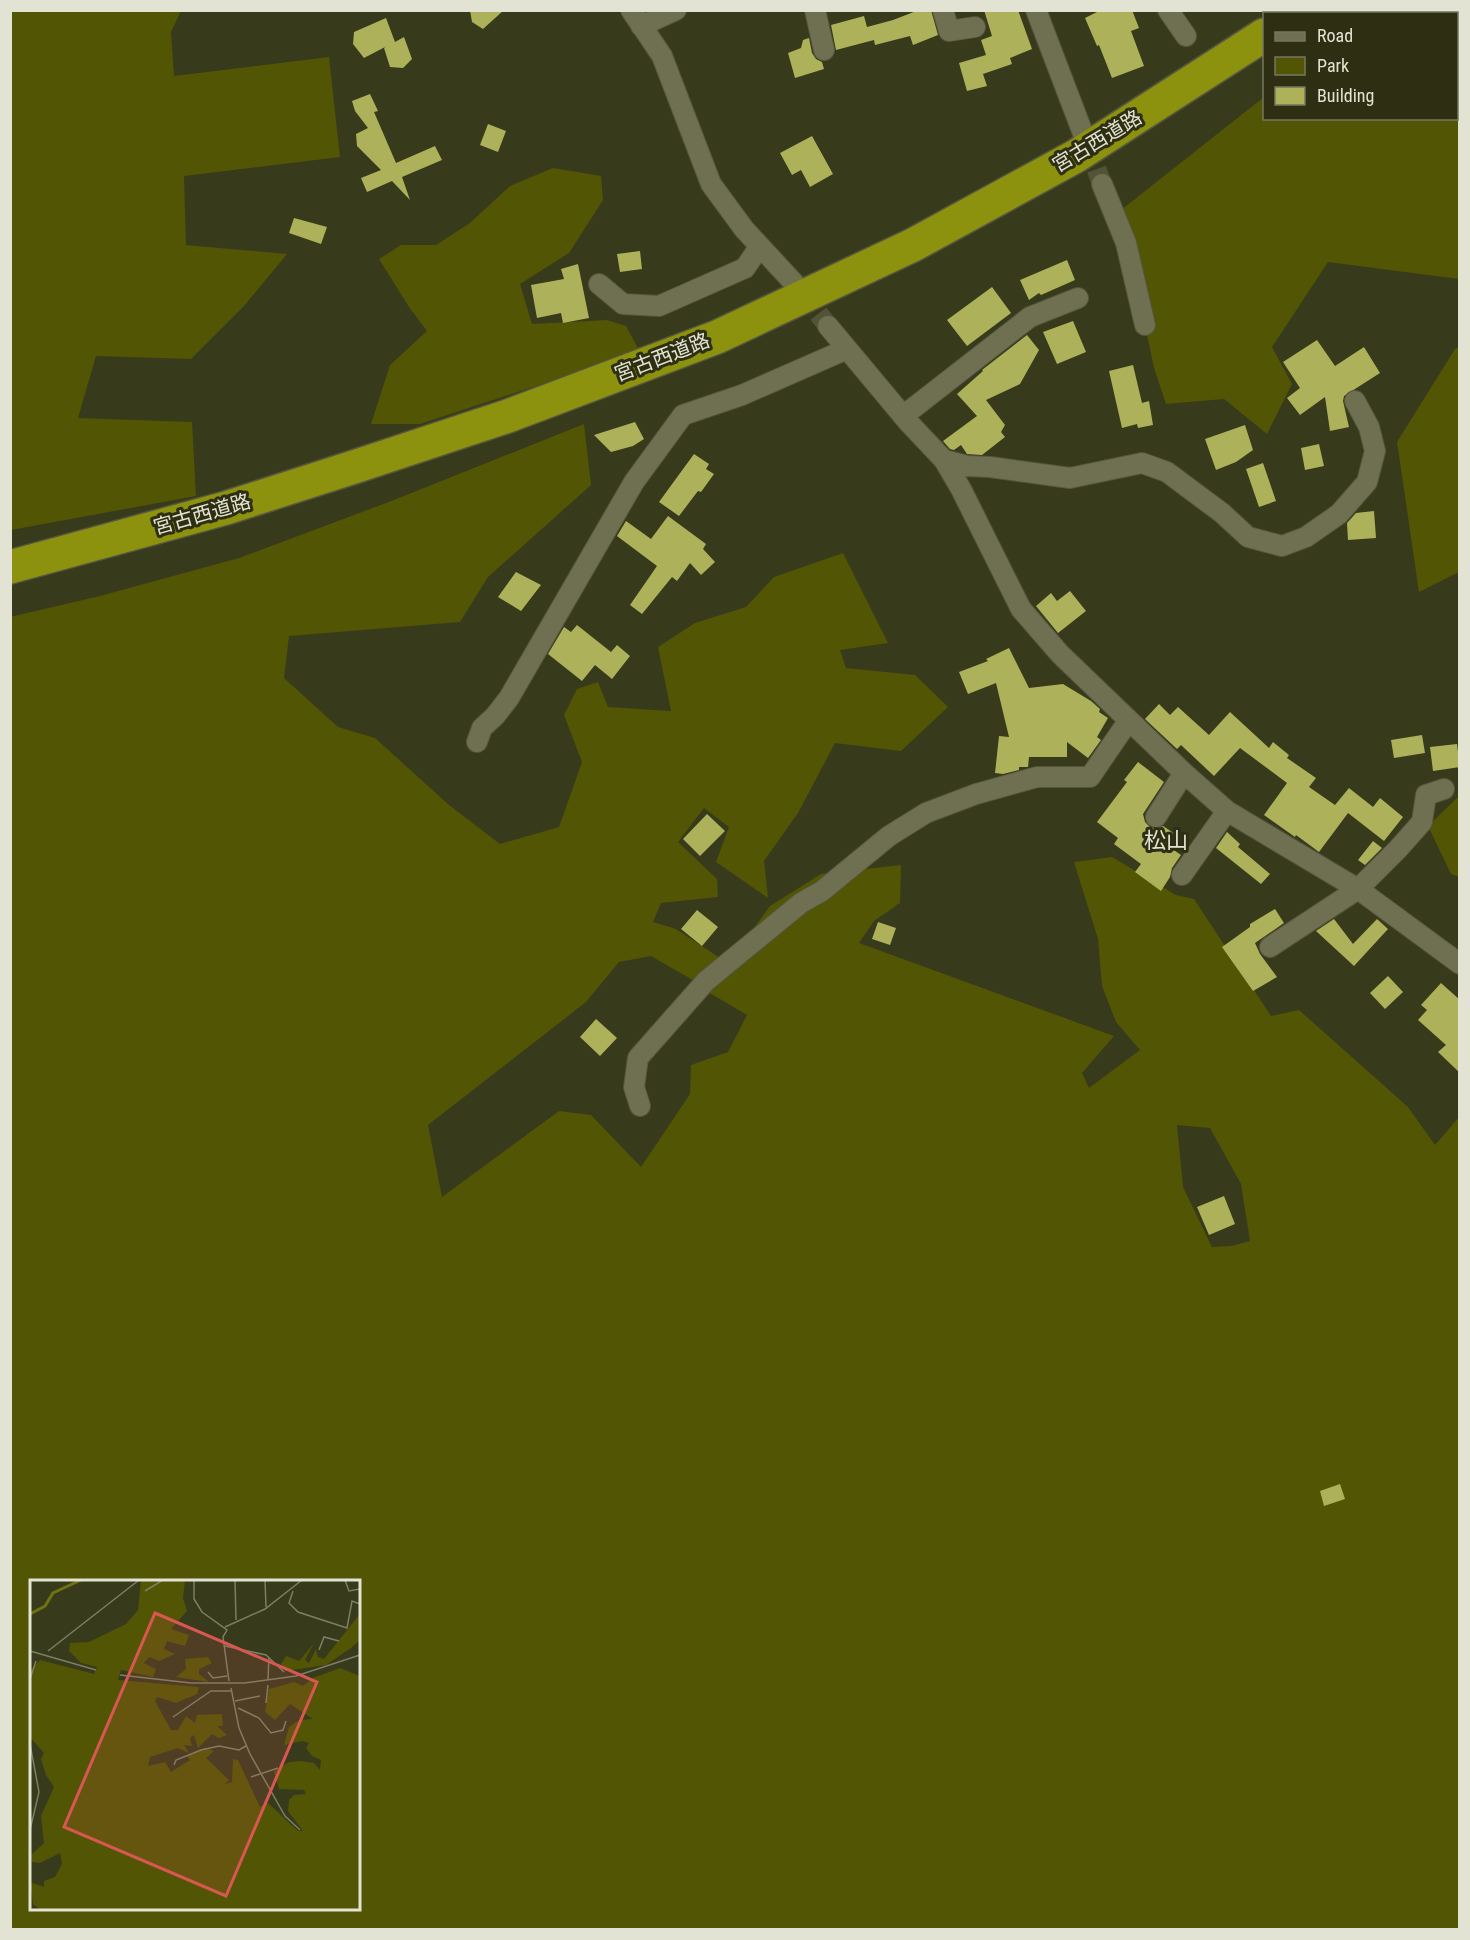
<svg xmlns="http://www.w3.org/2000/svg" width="1470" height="1940" viewBox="0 0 1470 1940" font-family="'Roboto Condensed','Noto Sans JP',sans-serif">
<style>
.green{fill:#525503;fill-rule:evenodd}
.building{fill:#adb25a}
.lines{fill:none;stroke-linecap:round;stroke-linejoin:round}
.minor-tunnel{stroke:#525337;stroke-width:20;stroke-dasharray:20 10;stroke-linecap:butt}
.minor-casing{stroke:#56573e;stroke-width:22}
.motorway-casing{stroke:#56573e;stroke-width:36}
.minor{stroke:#6e7051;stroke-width:20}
.motorway{stroke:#8c910e;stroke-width:33}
.labels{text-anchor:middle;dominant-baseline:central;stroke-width:6;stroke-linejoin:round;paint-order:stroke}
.street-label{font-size:20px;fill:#e2e3d2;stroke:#2e2f12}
.quarter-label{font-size:22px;fill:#e2e3d2;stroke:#2e2f12}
.inset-river{fill:none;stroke:#6f730f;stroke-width:3}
.inset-road{fill:none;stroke:#7c7e65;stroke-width:1.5}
.view{fill:#d95752;fill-opacity:0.15;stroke:#d95752;stroke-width:3}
.inset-edge{fill:none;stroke:#e2e3d2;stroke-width:3}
</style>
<rect width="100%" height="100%" fill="#383a1c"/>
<path class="green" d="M11,10L181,11L171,32L174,76L329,57L340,157L184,176L186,245L287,254L244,306L191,359L96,356L78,418L192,422L196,496L11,530Z
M1415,11H1459V279L1328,262L1272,347L1292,384L1267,434L1224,399L1166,404L1154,368L1121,210L1264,97V118H1456V14L1414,13Z
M553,168L601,176L603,200L569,253L520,284L532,324L607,320L626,326L640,352L420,424H371L390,365L427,331L409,307L379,259L401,245H436L470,223L510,186Z
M1459,347V572L1419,592L1397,442L1455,349Z
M584,424L591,485L488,577L460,622L289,636L284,678L338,727L375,738L449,805L500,844L559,827L582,762L564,715L577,689L598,682L608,707L671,711L658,647L695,623L746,607L774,577L843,553L888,643L840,650L846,668L915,675L948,707L901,751L835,743L798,813L764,861L768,898L716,862L729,827L704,808L678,842L717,879L718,897L661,903L653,922L676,929L720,958L696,982L651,956L619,962L586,1002L428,1125L442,1197L559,1111L591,1115L641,1167L690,1094L691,1065L728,1052L747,1015L708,992L770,906L821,874L901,865L900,903L874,921L859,943L1114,1036L1082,1073L1089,1088L1140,1050L1116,1022L1102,986L1098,939L1074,862L1112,857L1176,895L1194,899L1271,1016L1299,1010L1408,1107L1435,1145L1459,1117V1929H11L10,617L100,596L239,558L394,500ZM1177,1125L1210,1128L1241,1184L1250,1241L1231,1246L1212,1247L1183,1187ZM32,1582H358V1908H32Z
M1459,796V877L1451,874L1428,826Z"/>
<path class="building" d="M470,10H504L483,29L472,22Z
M919,10H931L938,35L913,45L910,36L875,45L874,40L836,50L831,25L864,16L867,27L893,20Z
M984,10H1018L1032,49L1010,58L1012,64L983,74L987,86L967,91L959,63L986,55L981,40L992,36Z
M1101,10H1132L1139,28L1131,31L1144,66L1112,78L1099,45L1097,46L1085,18Z
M386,18L395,42L404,37L412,59L403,68L390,67L384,48L387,46L364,58L353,44L354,32Z
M809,38L812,53L816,59L822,62L824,69L795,78L788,53L801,48L803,40Z
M370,94L378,111L374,112L396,163L435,146L442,160L402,177L410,200L392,181L367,192L361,178L381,170L357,146L356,134L368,128L355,111L352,101Z
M488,124L506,131L498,152L480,145Z
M812,136L833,174L810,187L801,170L792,175L780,153Z
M294,218L327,227L321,244L289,233Z
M640,251L642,269L620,272L617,254Z
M1067,260L1075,280L1041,295L1039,293L1029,300L1020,280Z
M578,264L589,318L563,323L561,313L537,318L531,285L564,279L561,269Z
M992,287L1011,313L967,346L947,320Z
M1073,321L1086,352L1057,364L1043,332Z
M1027,335L1039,350L1020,384L986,400L1005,425L1001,432L1005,437L982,455L967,454L961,445L954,450L950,449L943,441L977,416L957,394L983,371L982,370Z
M1317,340L1335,366L1364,347L1380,373L1344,396L1343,401L1349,427L1330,431L1325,397L1300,415L1287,398L1300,388L1283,362Z
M1133,365L1142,403L1149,401L1153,425L1138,428L1137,424L1122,428L1109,371Z
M635,422L644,439L633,446L611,452L594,435Z
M1245,425L1253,450L1236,462L1216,470L1205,439Z
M1319,444L1324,466L1305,470L1301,448Z
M694,454L709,464L706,469L714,474L701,492L698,491L679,516L659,502Z
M1263,463L1276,501L1259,507L1246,469Z
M1374,511L1376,538L1348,540L1347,523L1356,513Z
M668,516L706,544L703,549L715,562L701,575L690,563L677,581L672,577L642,614L630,605L657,566L617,536L626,521L651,539Z
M516,572L541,585L521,611L498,597Z
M1070,591L1086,611L1058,633L1036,606L1051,593L1057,601Z
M577,625L611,652L617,645L630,656L612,679L595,665L582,681L548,654L564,627L571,632Z
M1009,648L1029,688L1063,684L1091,701L1100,709L1099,712L1108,718L1097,737L1101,740L1088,758L1067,742V757H1029L1028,767H1019V770L1003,774L995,773L999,736L1009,737L996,683L968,694L959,672L988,661L986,659Z
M1159,704L1170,715L1178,707L1209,735L1230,712L1269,748L1273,742L1289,755L1287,758L1316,778L1309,787L1335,805L1349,788L1373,807L1380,798L1403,817L1384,841L1348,813L1319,852L1296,835L1295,837L1264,815L1287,783L1240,748L1214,776L1181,745L1177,749L1145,719Z
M1422,735L1425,753L1394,758L1391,740Z
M1457,744L1460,767L1433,771L1430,747Z
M1138,762L1164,782L1143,814L1145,822L1150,827L1156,829L1163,826L1175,834L1168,846L1181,855L1172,868L1170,877L1161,891L1135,872L1141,864L1114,844L1118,838L1097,822L1127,782L1124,780Z
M707,814L725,831L700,856L683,839Z
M1227,832L1240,844L1238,847L1270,874L1261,884L1216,848Z
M1373,841L1382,848L1365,865L1358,860Z
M1275,909L1284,923L1255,943L1260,954L1277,977L1253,991L1222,947L1250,927V924Z
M697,910L718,927L702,946L681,929Z
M1334,919L1353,944L1377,919L1388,929L1354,966L1316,931Z
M878,922L896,928L890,945L872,939Z
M1388,976L1403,992L1385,1009L1370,993Z
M1441,983L1460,1000V1073L1438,1052L1446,1045L1418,1020L1427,1010L1421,1005Z
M596,1019L617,1038L600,1056L580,1037Z
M1224,1196L1235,1224L1209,1235L1197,1207Z
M1340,1484L1345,1499L1324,1506L1320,1491Z"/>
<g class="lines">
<path class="minor-tunnel" d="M1086,141L1102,184
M800,290L828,326"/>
<defs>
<path id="minor" d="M631,10L662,56L711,184L744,229L794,283
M815,10L824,50
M943,10L949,31L975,27
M1036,10L1084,136
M1168,10L1186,36
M641,26L676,10
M1102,184L1126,243L1145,325
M599,284L623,304L659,306L745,268L760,246
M828,326L909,423L944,460L961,489L1021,609L1060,654L1184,773L1227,811L1358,889L1460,964
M903,416L1030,317L1078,298
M944,460L967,466L990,467L1070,478L1142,463L1167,472L1222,513L1248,537L1282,546L1306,537L1339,514L1367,482L1375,451L1369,427L1355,401
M477,742L482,728L495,716L509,698L634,482L683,415L742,395L847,349
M1156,817L1184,773
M1182,875L1227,811
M1270,947L1358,889L1398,849L1422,822L1426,795L1444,789
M640,1106L634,1087L638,1058L706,981L801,903L822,891L889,836L926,813L976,794L1037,777H1090L1129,720"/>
<path id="motorway" d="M1297,14L1301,10
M1333,14L1337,10
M10,567L226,508L357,466L508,416L717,337L913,245L1076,156L1264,35"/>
</defs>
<use href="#minor" class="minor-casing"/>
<use href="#motorway" class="motorway-casing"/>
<use href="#minor" class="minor"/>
<use href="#motorway" class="motorway"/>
</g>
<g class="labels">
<g class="street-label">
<text transform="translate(1097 141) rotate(-31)">宮古西道路</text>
<text transform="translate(662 357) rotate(-21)">宮古西道路</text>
<text transform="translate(202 514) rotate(-16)">宮古西道路</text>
</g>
<g class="quarter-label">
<text x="1166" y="840">松山</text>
</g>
</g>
<g transform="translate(30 1580)">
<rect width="330" height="330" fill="#383a1c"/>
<path d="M111,0H155L153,18L157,31L141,49L159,55L155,66L137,61L134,69L145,74L129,81L119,77L114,83L126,89L123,97L91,90L88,100L169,107L167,114L146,123L127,117L125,121L141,150H148L156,136L165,143L167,135L192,134L193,146H187L197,155L189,158L182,154L168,168L164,155L160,158L162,166L154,165L159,173L148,168L120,177L118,186L135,182L141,192L160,180L157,176L175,168L184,171L176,178L199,200L195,204L202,202L203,179L208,180L230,227L238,223L268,251H273L258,231L259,220L264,215L276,214L274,210L249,209L244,191L259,182L271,181L284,183L290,190L291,180L282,176L276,168L279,163L272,161L254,165L259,147L269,140L283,139L260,124L245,140L235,132L239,109L264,102L273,106L283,98L310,88L330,96V330H11L3,324L0,302L14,307V301L25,297L32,284L30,273L10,283L2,282L1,275L14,263L11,236L24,207L16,195L11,179L14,173L0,157L1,90L10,80L64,94L67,87L51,83L39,71L40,63L59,62L96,44L108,30ZM329,35L330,60L321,68L296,85L255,91L251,84L256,76L269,81L284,63L275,80L279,83L286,69L288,77L294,79ZM178,77L182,83L169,89V94L179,102L146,97L156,89L155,79Z" fill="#525503"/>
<path class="inset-river" d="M0,34L15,26L23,13L51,0"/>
<path class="inset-road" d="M164,0V19L172,32L197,50L193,57L199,101M205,0L206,40M235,0L236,27M315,0L319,11L330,9M115,11L133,0M263,11L259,23L268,32L317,48L322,21L330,24M195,47L235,29L272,0M195,66L236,75L254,92M289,70L294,57L309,61M0,71L66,90M18,71L109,0M178,92L183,98L197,96M90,95L161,103H214L266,96L330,75M0,99L6,81M238,99L239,77M201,108L209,148L220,174L255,236L270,250M205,121L230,116M236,123L238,105M208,128L229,138L241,153L253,150L256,141M143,137L181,111H202M0,164L9,212L0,250M144,185L146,180L171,170L189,166L209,170L216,166M221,197L248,188"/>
<path class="view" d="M125,33L287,102L196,316L34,247Z"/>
<rect width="330" height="330" class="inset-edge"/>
</g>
<rect width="1470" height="1940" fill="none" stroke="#e2e3d2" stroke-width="24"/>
<rect x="1263" y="12" width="195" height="108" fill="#2e2f12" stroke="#76775f" stroke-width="1.5"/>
<rect x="1275" y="32" width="30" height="9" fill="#6e7051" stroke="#76775f" stroke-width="1.5"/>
<text x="1317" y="42" font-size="18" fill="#e2e3d2">Road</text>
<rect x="1275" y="57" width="30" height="18" fill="#525503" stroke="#76775f" stroke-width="1.5"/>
<text x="1317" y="72" font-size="18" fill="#e2e3d2">Park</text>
<rect x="1275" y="87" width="30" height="18" fill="#adb25a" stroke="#76775f" stroke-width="1.5"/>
<text x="1317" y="102" font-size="18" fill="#e2e3d2">Building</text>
</svg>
